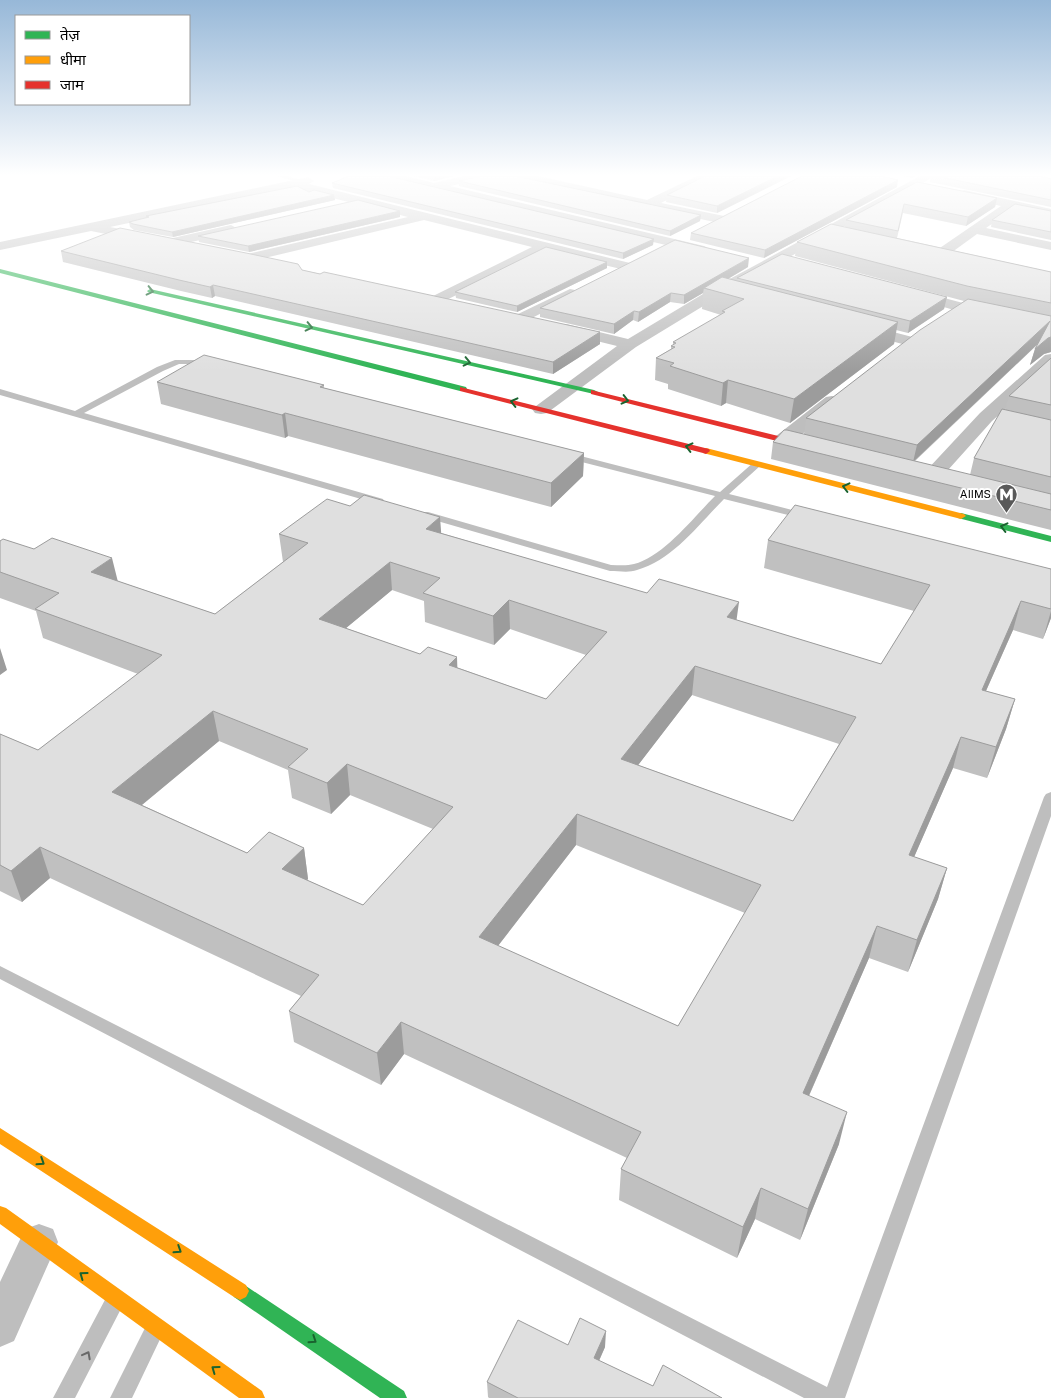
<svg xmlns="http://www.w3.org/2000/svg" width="1051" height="1398" viewBox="0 0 1051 1398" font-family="'Public Sans','Noto Sans Devanagari',sans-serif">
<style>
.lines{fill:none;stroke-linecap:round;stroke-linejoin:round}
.lane{fill:#bebebe;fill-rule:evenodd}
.street{fill:#bebebe;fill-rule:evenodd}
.fast{fill:#30b455;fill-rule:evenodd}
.slow{fill:#ff9f0a;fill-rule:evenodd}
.jam{fill:#e5322d;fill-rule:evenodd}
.wall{fill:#c0c0c0;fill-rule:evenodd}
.shaded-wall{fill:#9c9c9c}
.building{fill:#dfdfdf;stroke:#9c9c9c;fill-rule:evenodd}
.oneway{stroke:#1a632f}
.oneway2{stroke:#686868}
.labels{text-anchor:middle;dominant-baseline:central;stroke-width:4;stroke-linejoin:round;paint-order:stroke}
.far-poi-label{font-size:11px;fill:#000;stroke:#fff;text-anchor:end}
</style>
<rect width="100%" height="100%" fill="#fff"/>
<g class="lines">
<path class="lane" d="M277,176H288L306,182L303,184Z
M175,360H198L212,365L208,368L197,364H179L163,371L84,413L383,499L384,501L379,504L375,503L0,395V389L75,411L157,367Z
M569,453L720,492L754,462H760V466L729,494L808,514L809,516L804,519L724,499C699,524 673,560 637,570C629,573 619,571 610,571L420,516L419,514L420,512H428L611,565C618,565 627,566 634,564C663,557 694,517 715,496L566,458V454Z
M1051,792V816L845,1398H804L0,979V966L827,1387L1044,797L1046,794Z
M114,1293L121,1296L124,1303L75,1398H53L107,1296Z
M153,1323L160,1326L163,1333L132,1398H110L146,1326Z"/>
<path class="street" d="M384,176H406L434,183L463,176H486L484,179L450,186L704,246L711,250L704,254L390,180Z
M515,176H538L647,200L697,176H713L661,203L724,216L726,219L719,223L521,180Z
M920,176H935L723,294L636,347L547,413L541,414L535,413L532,409L617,346L560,332L558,329L560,326L566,324L628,339L713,288Z
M308,177L314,181L309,184L630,263L632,266L630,269L625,270L546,251L434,306L429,304L426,301L429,298L532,247L424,220L248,262L243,261L241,258L243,255L408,217L293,188L110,227L151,235L153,238L146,242L91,231L0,250V242Z
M964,190L1051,209V217L1013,209L986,228L1051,242V250L977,234L944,258H934L932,255L934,252L1001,206L960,197L958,194Z
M231,225L238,229L236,232L169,247L162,243L164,240Z
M570,289L575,290L577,293L575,296L526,321H516L513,318L516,315Z
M914,290L963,303L1051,321V331L961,312L909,297L907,294L909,291Z
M863,324L916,338L918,341L916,344L910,346L857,332L855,329L857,326Z
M1051,354V368L992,421L939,480L932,482L925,480L922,476L925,472L980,413L1045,355Z
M832,396L838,397L841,401L838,405L790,444L783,446L776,444L774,440L776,436L826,397Z
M39,1224L53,1229L58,1242L14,1341L0,1347V1282L25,1229Z"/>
<path class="fast" d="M0,269L466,387L467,389L460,391L0,273Z
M150,289L594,390L598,392L594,394L148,292L147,291Z
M961,513L1051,536V542L958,518V514Z
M240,1282L404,1391L407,1398H380L234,1297L231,1291L234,1285Z"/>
<path class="slow" d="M706,448L964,514L966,516L961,519L703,453V449Z
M0,1128L246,1285L249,1291L246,1297L240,1300L234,1297L0,1144Z
M0,1206L6,1208L262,1391L265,1398H239L0,1224Z"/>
<path class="jam" d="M460,387L709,449L710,451L706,454L703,453L460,391Z
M591,390L815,445L816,447L812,450L809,449L591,394Z"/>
</g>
<path class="wall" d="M414,176H454L434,181Z
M705,176H791L717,213L666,202L667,195Z
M902,176H916L912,178Z
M931,176H1039L1051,179V207L930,182Z
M459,181L701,215L700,221L670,236L459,186Z
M917,182L997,198L995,207L966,226L903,213L897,238L1051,272V352L1044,354L1030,365L1035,349L1037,345L915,461L970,475L974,458L1005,410L1009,396L1051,358V530L771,459L773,442L804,434L806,418L964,301L795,256L797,242L845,227L846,220Z
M332,183L653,245L623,259L333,188Z
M897,187L764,258L690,240L691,233Z
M309,192L334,195L335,200L173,237L134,230L130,227L129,222L146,218V216Z
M1051,211V240L991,227L992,220Z
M400,217L249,252L199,242L198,236Z
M61,251L302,270L600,332V344L553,374L215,296L212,298L181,291L63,262Z
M607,262V268L517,312L456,298L455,292Z
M748,267L728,279L737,281V278L947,297L944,309L908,333L896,330L894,344L790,423L726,403L721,406L668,389V384L655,380L656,358L671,349V346L673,345V342L721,315L702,309L703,293L684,304L670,302L638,322L633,320L614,334L540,317V308Z
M157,382L324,385V388L584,453L583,476L551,507L288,436L285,438L161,404Z
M441,533L737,620L881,664L914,611L764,568L768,540L1051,569V618L1043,639L1013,630L986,691L1015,699L1006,729L987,778L953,768L914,857L947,868L938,899L908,972L869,958L809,1096L839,1144L800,1240L755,1219L737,1258L619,1200L621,1169L627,1158L404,1054L381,1085L294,1042L289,1011L301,996L50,878L22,902L0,891V734L38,750L138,674L43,638L36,611L0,598V541L215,614L283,562L279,534ZM392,590L424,601L425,622L494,645L510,629L586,655L546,699L346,628ZM692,695L839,744L793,821L638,765ZM219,741L288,770L292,798L331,814L350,795L433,829L363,905L307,880L308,879L304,848L247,853L142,805ZM576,845L745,913L678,1026L498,946Z
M568,1345L605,1347L599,1361L653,1386L722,1398H489L488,1397L487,1382Z"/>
<path class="shaded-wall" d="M434,176H454L434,181Z
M778,176H791L717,213V206Z
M898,180L897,187L764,258L765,250Z
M334,195L335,200L173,237L172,232Z
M997,198L995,207L966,226L968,217Z
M400,211V217L249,252L248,246Z
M701,215L700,221L670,236V231Z
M654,239L653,245L623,259V253Z
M749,258L748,267L709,290L704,288L703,293L684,304V295Z
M607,262V268L517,312V306Z
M213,285L215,296L212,298L210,287Z
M671,293L670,302L638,322L639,312Z
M947,297L944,309L908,333L910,321Z
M634,311L633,320L614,334V324Z
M1050,321L1046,336L913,462L917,445Z
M898,322L894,344L790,423L794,399Z
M600,332V344L553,374V362Z
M1051,337V352L1044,354L1030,365L1035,349L1048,338Z
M728,380L726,403L721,406L723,383Z
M285,413L288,436L285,438L282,415Z
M584,453L583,476L551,507V483Z
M440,517L442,544L426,529Z
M112,558L119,586L91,572Z
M390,562L392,590L322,648L319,619Z
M509,600L510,629L494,645L493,616Z
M1021,601L1013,630L973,720L982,690Z
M739,602L735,631L727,617Z
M1051,611V618L1043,639Z
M0,648L7,670L0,675Z
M457,657L458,687L449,665Z
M695,666L692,695L619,790L621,759Z
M1015,699L1006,729L987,778L996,747Z
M213,711L219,741L120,823L112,792Z
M961,737L953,768L901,887L909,855Z
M347,764L350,795L331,814L327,783Z
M577,814L576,845L480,969L479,937Z
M40,847L50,878L22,902L11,871Z
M304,848L308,879L287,900L282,869Z
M947,868L938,899L908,972L917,940Z
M877,926L869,958L796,1125L803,1093Z
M401,1022L404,1054L381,1085L377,1053Z
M847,1112L839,1144L800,1240L808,1209Z
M761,1188L755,1219L737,1258L743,1227Z
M606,1331L605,1347L593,1374L594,1358Z"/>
<path class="building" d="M349,176H388L654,239L623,253L332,183Z
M482,176H515L701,215L670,231L459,181Z
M705,176H778L717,206L667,195Z
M802,176H880L898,180L765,250L691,233Z
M936,176H1039L1051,179V200Z
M917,182L997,198L968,217L904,204L898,231L846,220Z
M297,186L309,192L314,190L334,195L172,232L133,224L129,222L149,217L146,216Z
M358,200L400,211L248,246L198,236Z
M1015,204L1051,211V232L992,220Z
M831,224L1051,272V303L967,286L797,242Z
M120,228L246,253L298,264L302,270L320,274L324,272L600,332L553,362L213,285L210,287L179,280L61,251Z
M675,240L749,258L684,295L671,293L639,312L634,311L614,324L540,308Z
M546,247L607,262L517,306L455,292Z
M782,254L947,297L910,321L737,278Z
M722,277L898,322L794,399L728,380L723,383L670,366L674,363L656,358L675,347L671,346L676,343L673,342L725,312L722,311L744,299L704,288Z
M968,299L1051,316V337L1048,338L1035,349L1050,321L917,445L806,418L920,330Z
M204,355L324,385L320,387L584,453L551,483L285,413L282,415L157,382Z
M1051,358V405L1009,396Z
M1002,409L1051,420V477L974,458Z
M784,430H787L1051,494V510L773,442Z
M364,495L440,517L426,529L647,593L659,579L739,602L727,617L881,664L930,585L768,540L795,505L1051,569V609L1021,601L982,690L1015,699L996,747L961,737L909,855L947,868L917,940L877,926L803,1093L847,1112L808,1209L761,1188L743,1227L621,1169L641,1132L401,1022L377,1053L289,1011L319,975L40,847L11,871L0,865V734L38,750L162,655L35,609L59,593L0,572V541L3,539L34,549L52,538L112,558L91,572L215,614L308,543L279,534L327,499L350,506ZM390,562L440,578L423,593L493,616L509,600L607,632L546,699L449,665L457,657L428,647L420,654L319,619ZM695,666L856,717L793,821L621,759ZM213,711L308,749L288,767L327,783L347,764L453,807L363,905L282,869L304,848L269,832L247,853L112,792ZM577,814L761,885L678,1026L479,937Z
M580,1318L606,1331L594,1358L653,1386L663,1365L722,1398H518L487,1382L518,1320L568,1345Z"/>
<defs><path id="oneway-chevron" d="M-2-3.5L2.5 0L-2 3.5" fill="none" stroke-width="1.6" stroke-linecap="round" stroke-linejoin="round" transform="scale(1.25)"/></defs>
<g class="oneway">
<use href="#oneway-chevron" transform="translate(150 291) rotate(13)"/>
<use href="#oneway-chevron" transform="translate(309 327) rotate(13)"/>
<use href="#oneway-chevron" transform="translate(467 362) rotate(13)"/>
<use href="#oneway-chevron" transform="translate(625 400) rotate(14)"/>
<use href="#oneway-chevron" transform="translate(514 402) rotate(-166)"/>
<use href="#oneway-chevron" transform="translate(689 447) rotate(-166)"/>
<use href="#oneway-chevron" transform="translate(846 487) rotate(-166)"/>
<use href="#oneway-chevron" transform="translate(1004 527) rotate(-166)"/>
<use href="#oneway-chevron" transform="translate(41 1162) rotate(33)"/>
<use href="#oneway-chevron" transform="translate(178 1250) rotate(33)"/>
<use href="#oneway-chevron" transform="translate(83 1275) rotate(-144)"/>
<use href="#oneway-chevron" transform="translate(313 1340) rotate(34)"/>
<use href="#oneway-chevron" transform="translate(215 1369) rotate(-144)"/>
</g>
<use class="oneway2" href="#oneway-chevron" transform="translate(87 1355) rotate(-62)"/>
<linearGradient id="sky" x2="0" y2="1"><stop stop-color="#97b8d8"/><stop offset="0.47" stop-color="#fff"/><stop offset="1" stop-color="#fff" stop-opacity="0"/></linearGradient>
<rect width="1051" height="372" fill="url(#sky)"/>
<defs>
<symbol id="metro-pin" viewBox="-11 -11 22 30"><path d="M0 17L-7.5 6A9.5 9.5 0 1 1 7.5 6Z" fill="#595959" stroke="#fff"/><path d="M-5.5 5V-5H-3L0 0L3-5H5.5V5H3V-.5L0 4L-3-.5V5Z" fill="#fff"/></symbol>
</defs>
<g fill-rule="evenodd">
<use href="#metro-pin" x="994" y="482" width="25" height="34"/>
</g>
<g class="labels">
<g class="far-poi-label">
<text x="991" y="494">AIIMS</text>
</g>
</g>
<rect x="15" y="15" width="175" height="90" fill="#ffffff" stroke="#999999"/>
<rect x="25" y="31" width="25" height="8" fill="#30b455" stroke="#999999"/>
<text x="60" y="40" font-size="15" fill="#000000">तेज़</text>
<rect x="25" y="56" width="25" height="8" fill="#ff9f0a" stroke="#999999"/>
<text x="60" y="65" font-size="15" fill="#000000">धीमा</text>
<rect x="25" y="81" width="25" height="8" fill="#e5322d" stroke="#999999"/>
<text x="60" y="90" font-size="15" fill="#000000">जाम</text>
</svg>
